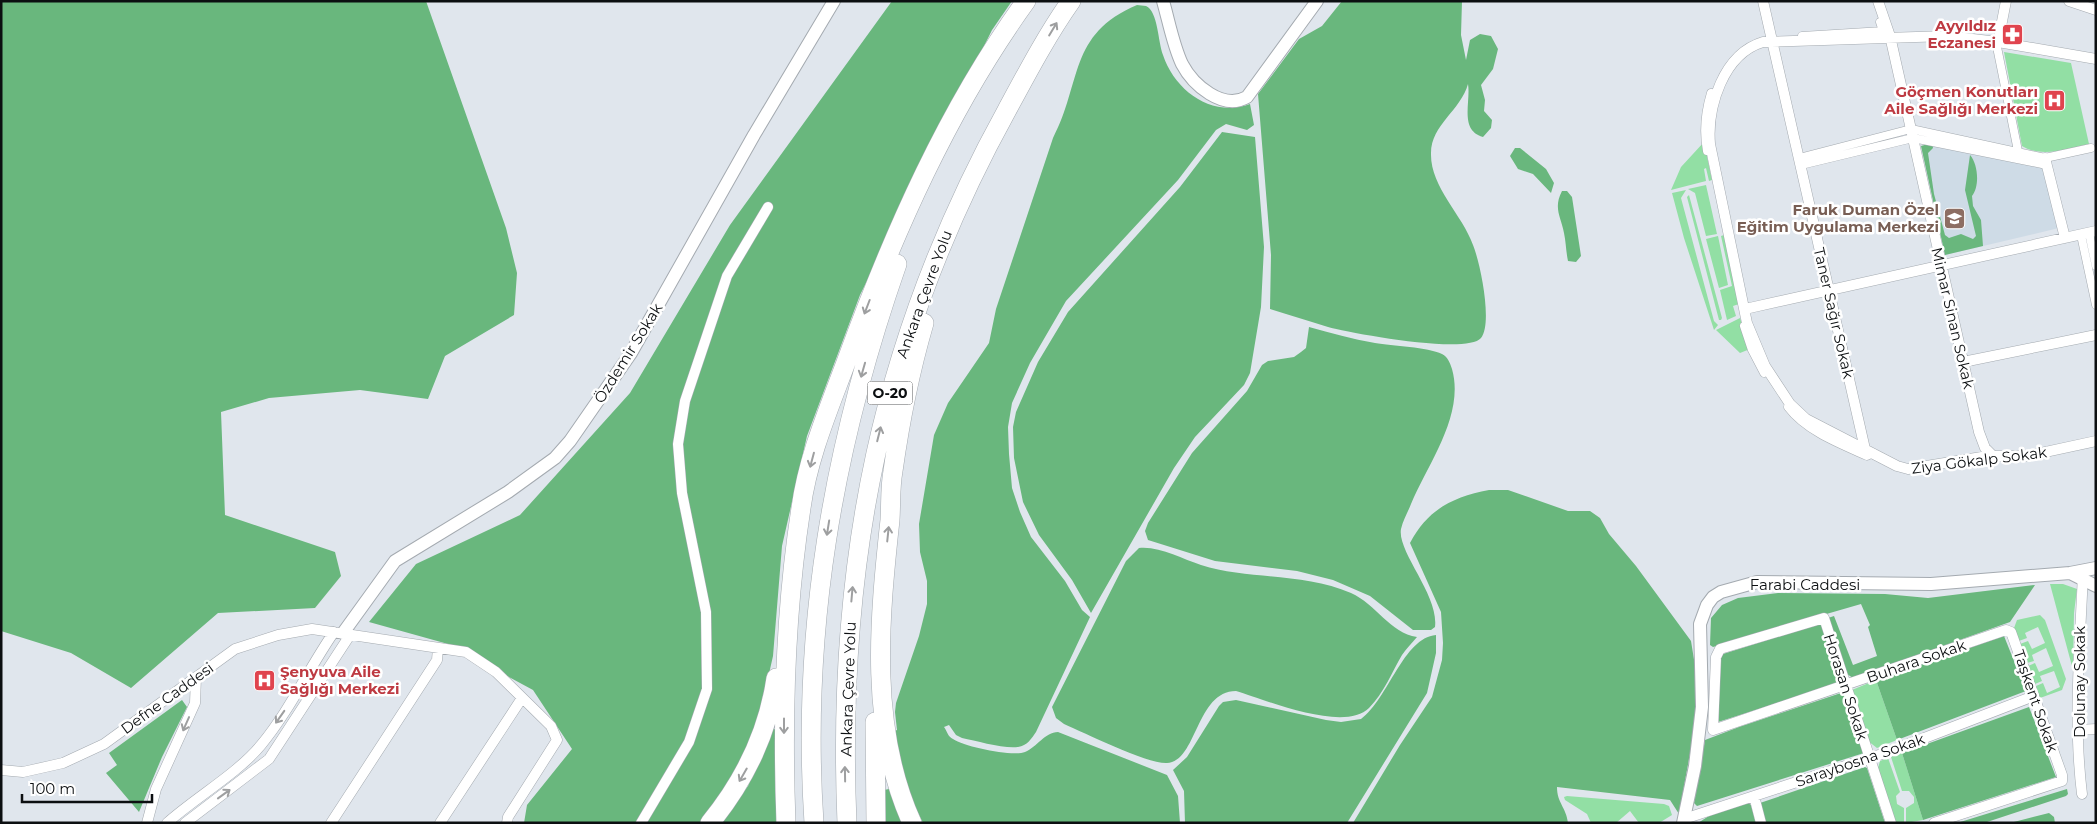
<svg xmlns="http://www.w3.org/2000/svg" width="2097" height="824" viewBox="0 0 2097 824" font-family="Montserrat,sans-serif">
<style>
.built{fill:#cedbe6}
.green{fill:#92dfa4}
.forest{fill:#69b77d}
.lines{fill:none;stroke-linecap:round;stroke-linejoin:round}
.pedestrian-casing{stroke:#a4aab0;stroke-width:9}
.minor-casing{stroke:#a4aab0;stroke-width:11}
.tertiary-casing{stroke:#a4aab0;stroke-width:14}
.motorway-casing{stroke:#a4aab0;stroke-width:20}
.pedestrian{stroke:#fff;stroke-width:8}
.minor{stroke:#fff;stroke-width:10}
.tertiary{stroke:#fff;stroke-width:12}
.motorway{stroke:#fff;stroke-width:19}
.oneway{stroke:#9e9fa0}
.labels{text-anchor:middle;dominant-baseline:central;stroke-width:5;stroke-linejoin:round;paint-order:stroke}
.shield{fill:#fff;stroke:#555758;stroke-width:1}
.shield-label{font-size:14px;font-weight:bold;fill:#0c0f11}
.health-label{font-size:15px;font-weight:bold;fill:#be3a42;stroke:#fff;text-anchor:end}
.education-label{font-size:15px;font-weight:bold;fill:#785e54;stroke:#fff;text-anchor:end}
.street-label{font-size:15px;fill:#0c0f11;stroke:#fff}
</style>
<rect width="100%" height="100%" fill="#e0e6ed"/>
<path class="built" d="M1932,143L2043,167L2059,228L1945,255L1921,146Z"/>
<path class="green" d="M2004,52L2071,63L2089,144C2068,149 2041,158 2022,146Z
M1704,142L1712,180L1709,181L1706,168L1704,169L1706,181L1671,190L1681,167Z
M1706,185L1717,234L1706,236L1695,193L1688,189Z
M1686,190L1681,198L1714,321L1718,325L1714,330L1684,238L1672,193Z
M1689,195L1722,318L1721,320H1719L1687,197Z
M1724,235L1739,304L1733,306L1736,316L1727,320L1720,290L1732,286L1721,236Z
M1718,236L1728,285L1719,288L1706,239Z
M1740,318L1750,349L1740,353L1716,330Z
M2050,584H2063L2077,589L2074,613L2073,670Z
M2040,615L2045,620L2066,679L2062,690L2040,698L2036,686L2043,683L2047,693L2060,687L2054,671L2040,676L2042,681L2035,684L2028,666L2035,663L2039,672L2053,666L2046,648L2032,655L2034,661L2027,663L2020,644L2028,641L2032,649L2045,643L2038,627L2025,633L2027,638L2019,641L2014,628L2017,620Z
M1876,680L1897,740L1877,748L1868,741L1852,690Z
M1902,753L1923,820L1906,823V808L1914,803V797L1909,791H1902L1891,757Z
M1888,758L1900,792L1896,796L1897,804L1904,808V823H1894L1878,768L1880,761Z
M1567,796L1664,804L1669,806L1672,815L1659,823H1639L1630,811L1616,823H1591L1587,814L1565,800L1564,797Z"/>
<path class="forest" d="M1,1H426L506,228L517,273L514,315L445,356L428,399L360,390L269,398L221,412L225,515L335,552L341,576L315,608L218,613L131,688L71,653L1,631Z
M892,1H1012L992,30L860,295L807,436L782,546L773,656L754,740L713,809L701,823H524L527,805L572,749L533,690L448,644L369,622L416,564L520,515L630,393L730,225Z
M1342,1H1462L1461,35L1466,60L1470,40L1480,34L1491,36L1498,49L1493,69L1481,85L1485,100L1484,111L1492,120L1491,128L1483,137C1459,130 1471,102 1468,84C1461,110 1431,125 1431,153C1430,187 1462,214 1473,245C1480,262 1493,323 1481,338C1467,355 1350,333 1328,327C1309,321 1289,315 1270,309L1271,255L1258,94L1299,39L1322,26Z
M1137,5L1146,6C1158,11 1158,42 1163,55C1175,91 1212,118 1250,104L1254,125L1247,130L1226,124L1216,130L1178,180L1066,301L1030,363L1012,403L1008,427L1009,454L1012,488L1020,512L1031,537L1065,581L1082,610L1090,617L1036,732C1032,738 1027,746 1018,747C1004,749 977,741 962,738L956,735L949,725L944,727C947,731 948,737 953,739C965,747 1013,757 1025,752C1037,747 1045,732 1058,732L1167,775L1178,796L1180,823H923L909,795L890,733L897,730L895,712L896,703L919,636L927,604V581L920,552L919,524L934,435L948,403L989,343L996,309L1053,138C1082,83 1068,34 1137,5Z
M1222,132L1255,137L1264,247L1261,307L1250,373L1244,385L1195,437L1174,468L1091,613L1072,580L1039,535L1023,502L1014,458L1013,427L1016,412L1038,362L1068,312L1180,187Z
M1932,143L1933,148L1928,153L1934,194L1945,235L1949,238L1961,234L1973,239L1976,236L1965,190L1970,155C1978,164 1980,186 1972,196L1973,206L1981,220L1983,246L1945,255L1921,146Z
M1515,148H1520L1546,169L1554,183L1551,193L1533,174L1518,169L1510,156Z
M1562,191H1567L1572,197L1581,256L1576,262L1568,261C1566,252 1566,242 1564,233C1561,217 1553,208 1562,191Z
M1309,327C1331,333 1352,339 1375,343C1392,346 1428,347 1442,354C1448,357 1450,363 1452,369C1465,415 1428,464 1411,504C1408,512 1403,520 1401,529C1397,552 1439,595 1435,627L1431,630H1413L1370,596L1333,580L1297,571L1215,561L1148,540L1145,531L1148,523L1192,453L1247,391L1262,365L1268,361L1294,357L1301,352L1306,348Z
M1489,490H1508L1568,511H1590L1600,518L1609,534L1636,566L1691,641L1697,678L1695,726L1679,814L1670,800L1557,787C1557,803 1566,807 1568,823H1353L1400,745L1432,697L1442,660L1443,643L1441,612L1410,543C1428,509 1453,497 1489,490Z
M1139,548C1160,546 1182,559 1201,565C1248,580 1303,572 1351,593C1376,604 1390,633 1417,637C1412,643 1406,649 1402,655C1392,672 1384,693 1369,708C1344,733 1266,700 1236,691C1196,691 1197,762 1167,763C1147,764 1085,733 1064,724L1056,718L1052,707L1126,561Z
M2035,585L2010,622L1853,678L1847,674L1828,618L1834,616L1853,665L1877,656L1868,627L1870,625L1861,604L1713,647L1710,645L1711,618L1722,605L1738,598L1778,593L1885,594L1928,598Z
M1821,623L1840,683L1718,722L1720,657L1723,654Z
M1436,635V653L1427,693L1347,823H1185L1184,791L1173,770L1187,757L1219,706L1223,702L1236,700L1326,720L1341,722L1361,719C1389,698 1403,638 1436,635Z
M2004,636L2026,691L1897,740L1876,680Z
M1844,692L1864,753L1697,806L1694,803L1705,740L1739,727Z
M182,700L187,707L162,757L139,812L106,773L117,765L109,753Z
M2029,707L2056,777L1923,820L1902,753Z
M772,728L780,732L785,823H720L748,786Z
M1865,767L1867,768L1885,823H1766L1760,803Z
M889,789L902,823H881L879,791Z
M2067,789L2068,794L2066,796L1984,823H1957Z
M1748,803L1751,805L1756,823H1698L1715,812Z
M2049,813L2054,817L2055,823H2010Z"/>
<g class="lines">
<defs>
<path id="pedestrian" d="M1802,36L1883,31L1880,22
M1998,42L1997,47L2018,151
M1707,151C1703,130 1705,113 1711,93L1716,94
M1799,158L1911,129L2045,158L2091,148
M1801,165L1913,138L2047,165
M2089,233L2096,266
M2081,235L2096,305
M1744,326L1752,350L1764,373
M1788,407C1806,431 1840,444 1867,456L1873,453"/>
<path id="minor" d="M1763,1L1865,449
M1878,1L1890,36L1979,432L1985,448L1993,456
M2069,1L2096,10
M1998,42L2006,1
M2096,59L1998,42L1947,36L1763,42C1723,54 1707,107 1710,144L1747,323L1765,366L1790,404L1806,419L1897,466L1908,469L1988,456H2027L2096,441
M2045,158L2065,238
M1745,309L2096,231
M1963,362L2096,335
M2079,730L2096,729
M1,770L23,772L63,763L104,744L235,649L278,635L312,629L466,652L496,672L551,726L557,740L508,817L507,823
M2082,794C2073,721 2080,646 2083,573
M1754,796L1761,823
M1684,819L1888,752L2034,696
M147,823L156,789L195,703L196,677
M167,823C196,797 237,774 261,745C290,710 309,668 334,632
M185,823L269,759L350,635
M331,823L437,660L438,648
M440,823L522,698
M641,823L689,742L707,689L706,612L682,493L678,444L685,401L727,276L768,207
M1891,823L1824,618L1720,649L1716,657L1713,730L2006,630L2011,632L2062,775V781L1934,823"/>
<path id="tertiary" d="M1163,1C1169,22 1173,45 1182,64C1193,85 1223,111 1247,97L1317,1
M2070,573L2096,586
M343,633L395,561L508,492L555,458L570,441L631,353L754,135L834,1
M1683,823L1695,766L1702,707L1700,624L1707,605L1713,597L1721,592L1757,582L1931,584L2070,573L2096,568"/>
<path id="motorway" d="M875,722L876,823
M710,823C745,780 768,733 776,678
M786,823C782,718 785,612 801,508C808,456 830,406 848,357C894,232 948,109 1026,1
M814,823C801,630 833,447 897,264
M847,823C836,564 881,338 1007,110C1027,73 1047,35 1071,1
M912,823C869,728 879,621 890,520C891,504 890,487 893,471C900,421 910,371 924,323"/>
</defs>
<use href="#pedestrian" class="pedestrian-casing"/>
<use href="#minor" class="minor-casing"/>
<use href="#tertiary" class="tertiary-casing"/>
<use href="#motorway" class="motorway-casing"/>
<use href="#pedestrian" class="pedestrian"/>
<use href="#minor" class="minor"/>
<use href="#tertiary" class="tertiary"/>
<use href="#motorway" class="motorway"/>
</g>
<defs><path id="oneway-shaft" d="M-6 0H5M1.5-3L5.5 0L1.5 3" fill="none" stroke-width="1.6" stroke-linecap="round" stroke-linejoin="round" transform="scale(1.25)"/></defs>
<g class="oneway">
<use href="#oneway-shaft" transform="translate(1053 29) rotate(-59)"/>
<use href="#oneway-shaft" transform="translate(867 307) rotate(111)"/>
<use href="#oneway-shaft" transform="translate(863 370) rotate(106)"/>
<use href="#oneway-shaft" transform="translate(879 434) rotate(-76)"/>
<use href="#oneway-shaft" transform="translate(812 460) rotate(105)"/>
<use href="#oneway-shaft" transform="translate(828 528) rotate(99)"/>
<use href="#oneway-shaft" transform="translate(888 534) rotate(-84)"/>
<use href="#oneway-shaft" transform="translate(852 594) rotate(-85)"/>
<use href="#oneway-shaft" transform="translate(280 717) rotate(125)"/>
<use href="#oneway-shaft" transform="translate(186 724) rotate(114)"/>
<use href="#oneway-shaft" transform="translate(784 726) rotate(90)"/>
<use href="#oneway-shaft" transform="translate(845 774) rotate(-91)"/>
<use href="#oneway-shaft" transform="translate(743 775) rotate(120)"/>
<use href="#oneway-shaft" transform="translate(224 794) rotate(-36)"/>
</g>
<defs>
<symbol id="pharmacy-square" viewBox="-11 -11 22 22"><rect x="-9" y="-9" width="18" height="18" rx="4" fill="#e0444e" stroke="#fff"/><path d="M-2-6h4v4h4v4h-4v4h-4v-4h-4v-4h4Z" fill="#fff"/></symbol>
<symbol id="hospital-square" viewBox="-11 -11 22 22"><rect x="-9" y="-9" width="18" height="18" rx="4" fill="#e0444e" stroke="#fff"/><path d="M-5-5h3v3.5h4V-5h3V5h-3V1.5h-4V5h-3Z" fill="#fff"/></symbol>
<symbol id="school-square" viewBox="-11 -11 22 22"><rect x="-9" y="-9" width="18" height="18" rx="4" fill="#8d6e63" stroke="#fff"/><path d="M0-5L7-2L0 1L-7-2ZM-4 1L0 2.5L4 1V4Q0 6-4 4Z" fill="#fff"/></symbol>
</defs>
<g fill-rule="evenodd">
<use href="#pharmacy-square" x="2000" y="22" width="25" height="25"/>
<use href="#hospital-square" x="2042" y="88" width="25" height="25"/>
<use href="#school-square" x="1942" y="206" width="25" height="25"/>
<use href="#hospital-square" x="252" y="668" width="25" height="25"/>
</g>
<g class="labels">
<rect class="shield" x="867.5" y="381.5" width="45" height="23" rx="4"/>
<g class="shield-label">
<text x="890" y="393">O-20</text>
</g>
<g class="health-label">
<text x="1996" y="25">Ayyıldız<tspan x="1996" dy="17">Eczanesi</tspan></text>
<text x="2038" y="91">Göçmen Konutları<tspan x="2038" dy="17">Aile Sağlığı Merkezi</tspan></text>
<text x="280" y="671" text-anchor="start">Şenyuva Aile<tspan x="280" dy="17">Sağlığı Merkezi</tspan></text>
</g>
<g class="education-label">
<text x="1939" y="209">Faruk Duman Özel<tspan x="1939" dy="17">Eğitim Uygulama Merkezi</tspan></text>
</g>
<g class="street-label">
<text transform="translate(924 294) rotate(-70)">Ankara Çevre Yolu</text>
<text transform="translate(1834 313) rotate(77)">Taner Sağır Sokak</text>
<text transform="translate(1953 318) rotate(77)">Mimar Sinan Sokak</text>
<text transform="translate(628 353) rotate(-58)">Özdemir Sokak</text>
<text transform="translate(1979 460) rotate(-7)">Ziya Gökalp Sokak</text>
<text x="1805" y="584">Farabi Caddesi</text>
<text transform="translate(1916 661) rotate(-19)">Buhara Sokak</text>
<text transform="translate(2079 682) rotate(-90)">Dolunay Sokak</text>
<text transform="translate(1846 687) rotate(72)">Horasan Sokak</text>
<text transform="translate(848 689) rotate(-88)">Ankara Çevre Yolu</text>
<text transform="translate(167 698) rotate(-36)">Defne Caddesi</text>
<text transform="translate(2036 701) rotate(71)">Taşkent Sokak</text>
<text transform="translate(1860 760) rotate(-19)">Saraybosna Sokak</text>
</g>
</g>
<rect width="2097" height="824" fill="none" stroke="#0c0f11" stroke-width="5"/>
<path d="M22 794v8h130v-8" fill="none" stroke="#0c0f11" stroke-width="2.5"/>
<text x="30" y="794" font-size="15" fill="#0c0f11" stroke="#ffffff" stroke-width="4" paint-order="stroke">100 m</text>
</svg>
